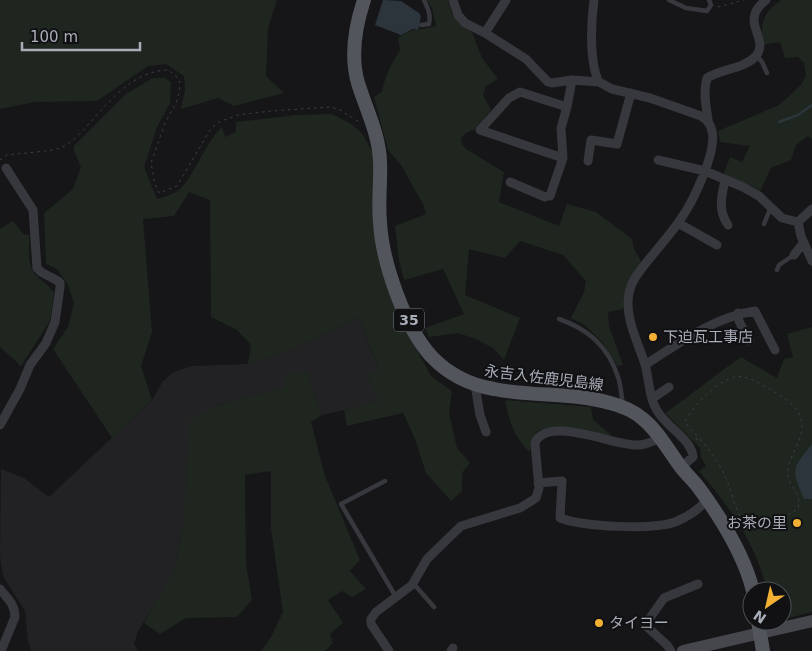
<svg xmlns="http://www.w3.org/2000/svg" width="812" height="651" viewBox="0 0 812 651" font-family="'DejaVu Sans','Noto Sans JP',sans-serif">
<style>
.built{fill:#222225}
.green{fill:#1e261f}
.water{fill:#2c353c}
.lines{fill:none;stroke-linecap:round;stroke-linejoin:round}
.stream{stroke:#2c353c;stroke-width:2.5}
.path{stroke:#3d3f44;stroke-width:1;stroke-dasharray:2.5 4;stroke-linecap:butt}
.lane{stroke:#37383d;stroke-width:4.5}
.street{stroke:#37383d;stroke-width:9}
.secondary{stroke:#45474d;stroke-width:12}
.primary{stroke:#53555c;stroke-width:14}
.poi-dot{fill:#f2b134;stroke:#111113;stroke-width:2}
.labels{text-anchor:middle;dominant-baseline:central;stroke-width:4;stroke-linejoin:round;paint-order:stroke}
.shield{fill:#111113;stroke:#7b7e86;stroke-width:1}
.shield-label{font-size:14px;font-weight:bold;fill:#a8adb8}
.poi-label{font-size:15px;fill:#a8adb8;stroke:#111113;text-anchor:start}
.street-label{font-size:15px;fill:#a8adb8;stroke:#111113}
</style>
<rect width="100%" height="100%" fill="#161618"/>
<path class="built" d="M359,318L379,370L366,375L380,402L322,415L307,372L286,387L214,406L183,526L175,568L158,599L138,631L134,644L138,651H31L28,640L25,611L3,576L0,556L1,469L24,478L49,497L152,400L163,381L174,372L192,366L248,364L285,352Z"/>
<path class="green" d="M0,0H277L268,28L266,76L284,93L234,106L218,98L181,109L185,90L184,76L166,64L148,66L97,101L35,102L0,109Z
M427,0H448L452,14L463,26L472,32L482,58L498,79L486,86L483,95L491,110L475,129L466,133L461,138L462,144L466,149L504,172L499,202L559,226L567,204L596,212L632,239L634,249L642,263L626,287L623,309L608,312L609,326L623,365L617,366L603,343L585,325L571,318L584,292L586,281L563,255L520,241L505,258L469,249L465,295L520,318L504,360L493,348L476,339L458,333L429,337L425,328L464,314L443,269L404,280L399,260L395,226L426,214L423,204L401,165L388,150L374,97L382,92C385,75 391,64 400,50L398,38C409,28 423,30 436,26L432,8Z
M781,0H812V139L808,136L796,145L791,160L771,168L760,191L752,186L723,176L730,157L742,162L750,146L720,142L718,131L779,105L801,85L806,76L804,63L798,57L785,58L780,42L762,45C761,22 762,14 781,0Z
M153,78H165L171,82L170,103L157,127L144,167L157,199C163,197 170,195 176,192C191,184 205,142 222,127L225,137L236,132V122L296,115L332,114L351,124L362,133L373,153L375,226L405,328L431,376L452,391L449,413L457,448L470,463L462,473V491L451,501L426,473L415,439L403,413L347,426L344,410L379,401L366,375L379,369L359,318L285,352L248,364L251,345L237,330L211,317L210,200L189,192L174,216L143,219L152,332L141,366L152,400L112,438L53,349L68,327L74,303L68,285L57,269L46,264L44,213L73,189L81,167L74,151V146L126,94Z
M13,221L23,234L29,235C30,249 26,267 38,277C44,283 49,285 54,293L50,321L21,366L0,347V229Z
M812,327V612L785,619L782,617V591H767C756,543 730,508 699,471L706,466L701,457L700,448L665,413C691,395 715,375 741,357L777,378L784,359L793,357L787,334Z
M307,372L322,415L311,422L325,476L360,560L350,571L366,589L352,597L342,591L328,600L343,623L330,634L333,643L325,651H261L271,637L283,612L271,529V471L245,475L246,564L252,600L237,617L186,618L160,634L144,623L175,568L183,526L190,420L214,406L285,387L286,375Z
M505,400L591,407L593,420L614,437C598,434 547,420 536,433C531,438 531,445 530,452C514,438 509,421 505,400Z"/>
<path class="water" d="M383,0L401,1L419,13L421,16L418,30L413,29L401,35L375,25Z
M812,444V499H804C791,469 792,469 812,444Z"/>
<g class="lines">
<path class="stream" d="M779,122L798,115L812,105"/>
<path class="path" d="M718,7L744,0
M0,160L7,155C20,153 49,152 60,148C70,144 79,135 86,127C109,102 132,71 168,70L176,76L180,83L179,93L176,103L165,123L151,163L155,184L159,193L177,186L210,130L219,122L238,115L271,111L331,107L340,110L359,122
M696,440L698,437C709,449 718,461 725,476C731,487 737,524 751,527C764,529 787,515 798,509C802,491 789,489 788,474C787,455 807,438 801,419C798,407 788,401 778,394C768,388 755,380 744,377C724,372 693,406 685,421L689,428L698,437"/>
<path class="lane" d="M669,0L686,8L707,11L711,5L709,0
M421,25L429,24C431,15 428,8 424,0
M756,55L762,62L767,73
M764,224L771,207
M777,270L779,265L794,255
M559,319C588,329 608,346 618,377C621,385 621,395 623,404
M385,481L341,504L396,597
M413,583L434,607"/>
<path class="street" d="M453,0L458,15L465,23L485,33L526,59L548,82L552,83L572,80L599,82
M594,0C591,21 589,63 599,82L612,89L650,98L701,116C707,120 711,124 712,131C717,152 693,202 680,220C666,241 648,258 635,278C630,286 628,295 628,304C628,323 639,346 645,364C649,379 649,399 658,412C667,427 692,440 693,457L681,467
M485,33L506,0
M567,107L520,92L509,98L480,130L563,158L561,128L567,107L572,80
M708,120C706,106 703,92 707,78C721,69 743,69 755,57C772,39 737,22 766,0
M658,160L705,171L743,187L759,196L782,218L798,222L812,209
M588,161L591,140L617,144L631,93
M725,181C721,197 718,211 728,225
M510,182L545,197
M550,196L563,158
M798,222L801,236L812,261
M678,223L717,245
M794,255L804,242
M738,313L739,321L749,341
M645,365C679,343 714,317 755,311L775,350
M475,385L480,415L486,432
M653,398L669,387
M0,425L20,389L30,365L46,343L55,322L60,287V283L58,281L41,272L37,268L33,210L6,168
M538,483L562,481L560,518C585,527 652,530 675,522C688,517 698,510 707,500
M0,589C7,598 15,604 15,617L1,651
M389,651L371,624V619L376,612L412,585L427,559L461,526L520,508L536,498L539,488L535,443C547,414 616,447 639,445C646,445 655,440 661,438
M451,651L453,648
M671,651L667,645L645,625L664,598L698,584"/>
<path class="secondary" d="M683,651L812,621"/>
<path class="primary" d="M364,0C355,27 350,55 358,83C366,109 379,134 380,161C381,181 378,201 380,222C382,261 404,326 431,356C448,374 470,385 494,389C533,397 572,392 610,403C622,406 634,411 643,419C659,432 668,450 680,466C686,474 693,480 699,488C721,518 744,554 753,591
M758,621L763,651"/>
</g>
<g class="poi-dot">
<circle cx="653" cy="337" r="5"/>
<circle cx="797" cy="523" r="5"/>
<circle cx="599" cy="623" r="5"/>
</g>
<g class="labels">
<rect class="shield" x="394" y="308.5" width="30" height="23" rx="4"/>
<g class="shield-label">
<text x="409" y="320">35</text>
</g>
<g class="poi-label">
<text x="663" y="337">下迫瓦工事店</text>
<text x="787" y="523" text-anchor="end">お茶の里</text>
<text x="609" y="623">タイヨー</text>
</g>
<g class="street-label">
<text transform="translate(544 378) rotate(7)">永吉入佐鹿児島線</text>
</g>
</g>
<g transform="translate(767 606) rotate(214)"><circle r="24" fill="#111113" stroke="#4d4f55"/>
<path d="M0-4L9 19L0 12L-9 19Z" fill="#f2b134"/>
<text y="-8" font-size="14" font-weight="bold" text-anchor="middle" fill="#a8adb8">N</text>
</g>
<path d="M22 42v8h118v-8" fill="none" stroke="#a8adb8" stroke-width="2.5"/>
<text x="30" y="42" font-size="15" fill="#a8adb8" stroke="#111113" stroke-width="4" paint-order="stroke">100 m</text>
</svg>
